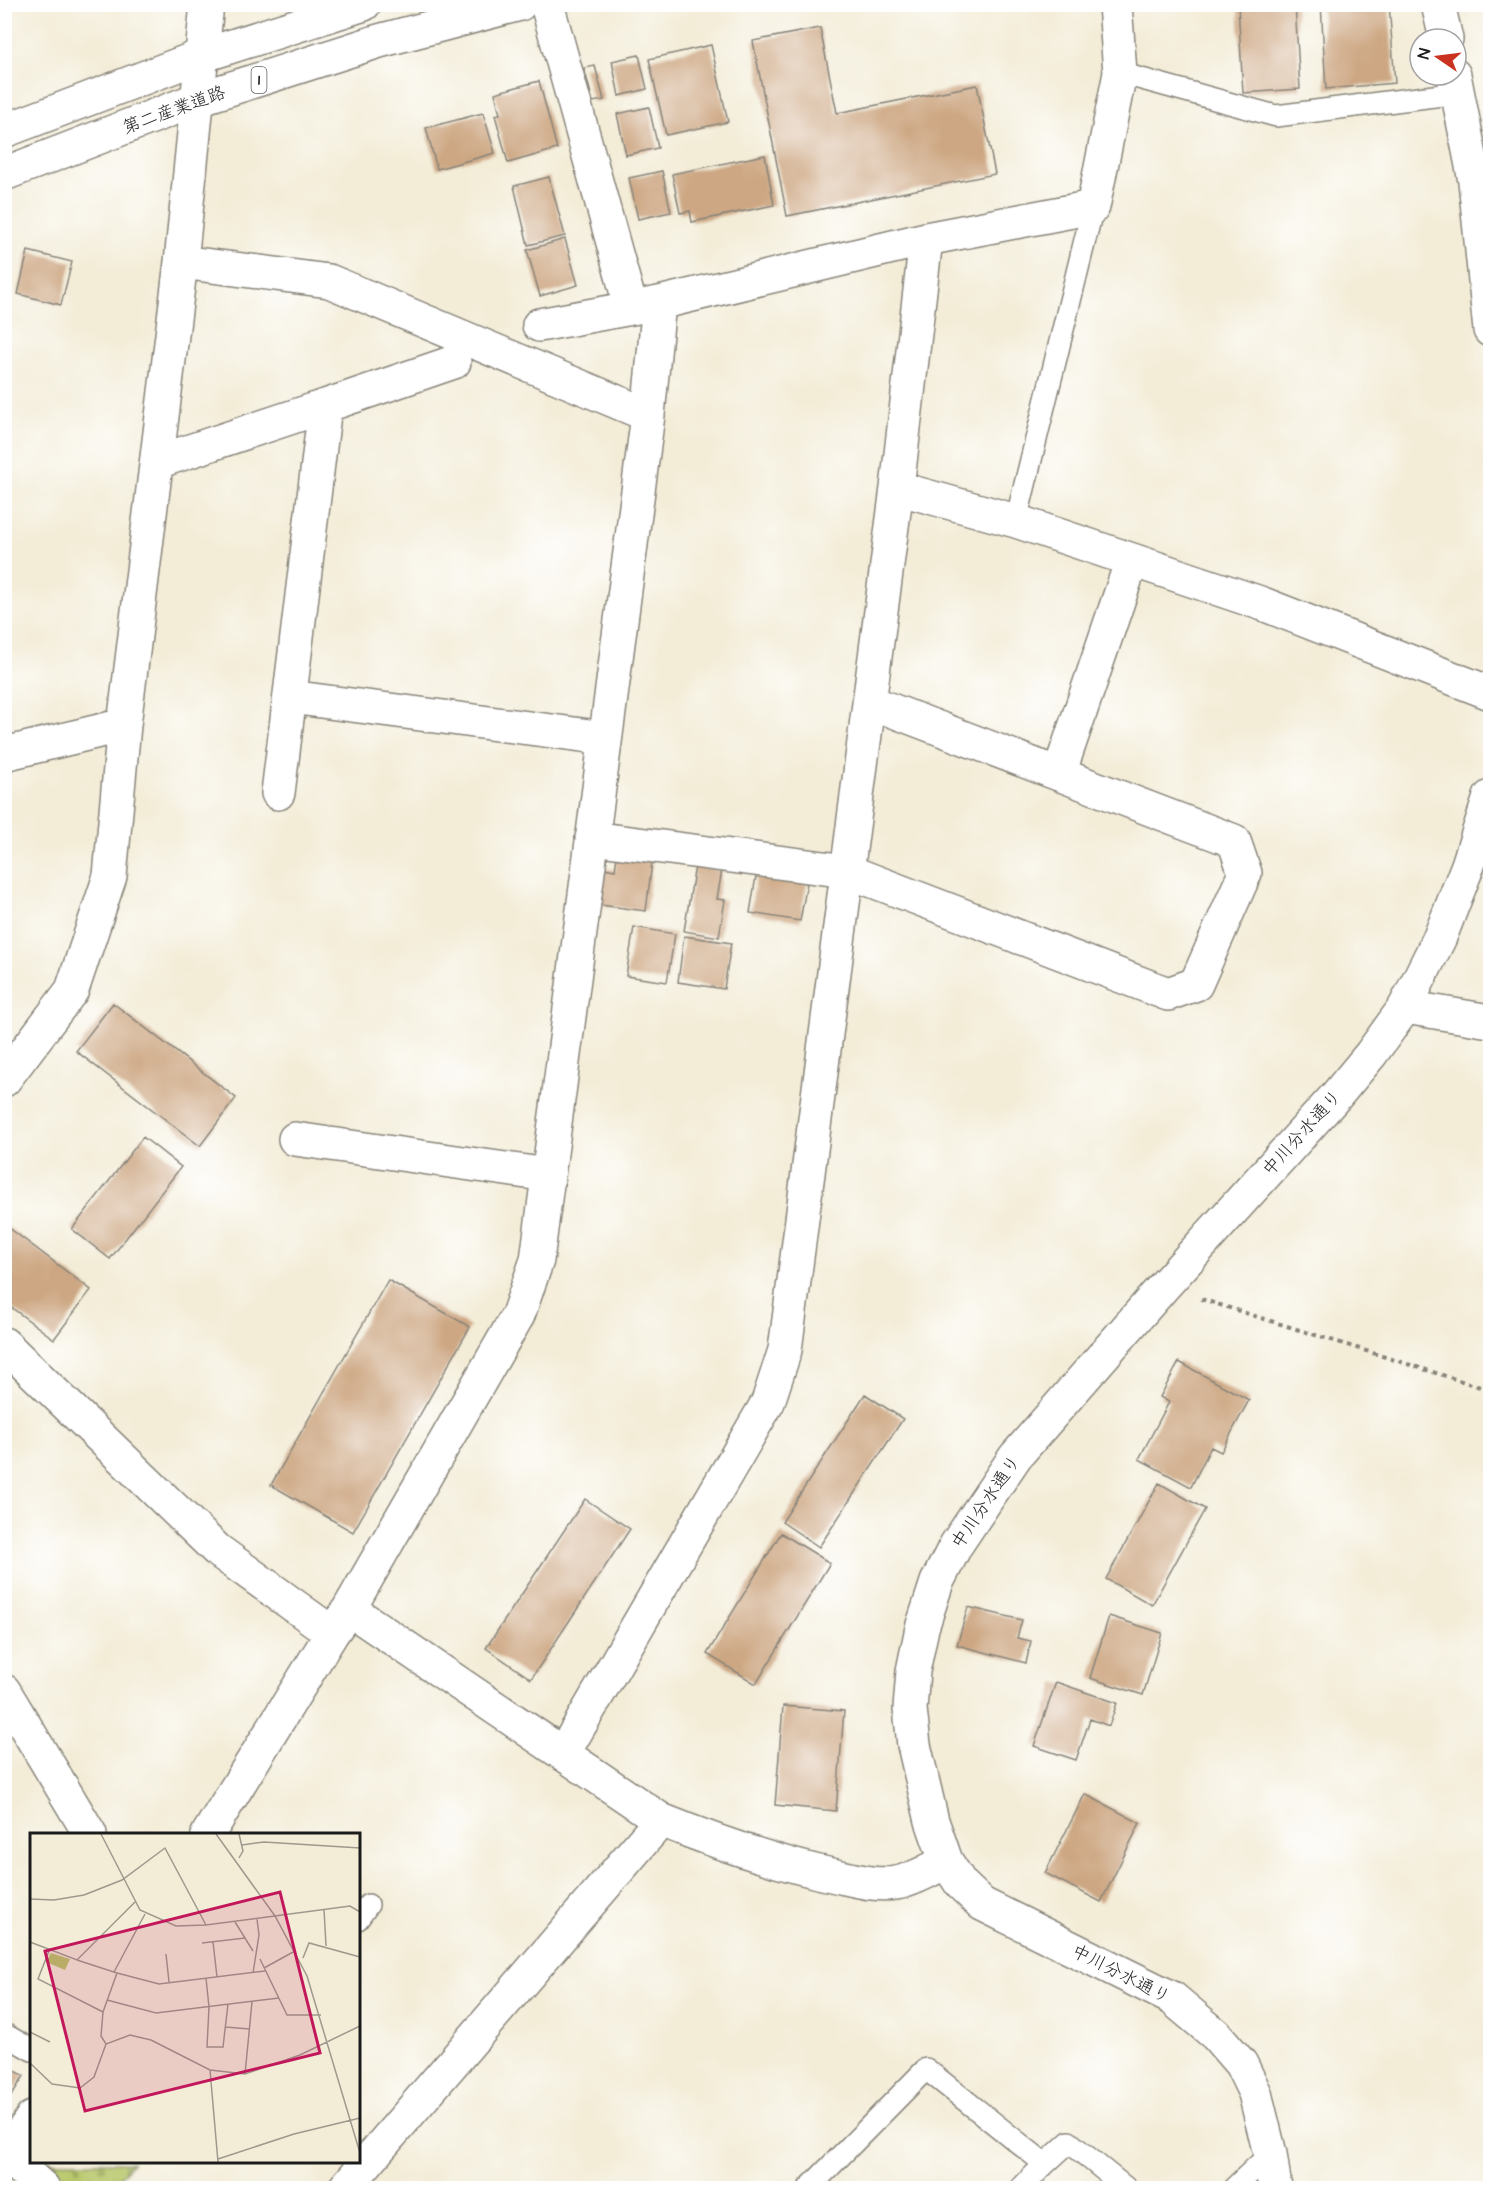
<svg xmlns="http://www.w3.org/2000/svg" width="1495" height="2193" viewBox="0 0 1495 2193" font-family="'Architects Daughter','Klee One',sans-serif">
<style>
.cemetery{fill:url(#cemetery-stones);stroke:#6a7142;stroke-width:1.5}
.building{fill:#cda783}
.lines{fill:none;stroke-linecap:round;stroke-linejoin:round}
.service-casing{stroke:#88847a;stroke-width:24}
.minor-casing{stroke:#88847a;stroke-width:36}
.tertiary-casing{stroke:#88847a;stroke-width:36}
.primary-casing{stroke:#88847a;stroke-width:36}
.path{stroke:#88847a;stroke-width:4;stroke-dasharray:4.5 4.5;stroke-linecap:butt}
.service{stroke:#fff;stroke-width:21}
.minor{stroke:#fff;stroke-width:33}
.tertiary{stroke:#fff;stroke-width:33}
.primary{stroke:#fff;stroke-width:33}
.labels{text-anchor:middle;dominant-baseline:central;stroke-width:6;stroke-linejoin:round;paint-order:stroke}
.shield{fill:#fff;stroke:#606060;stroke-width:1.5}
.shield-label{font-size:16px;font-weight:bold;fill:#1c1c1c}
.street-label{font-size:18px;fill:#1c1c1c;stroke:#fff}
.inset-road{fill:none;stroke:#9d998c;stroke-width:1.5}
.view{fill:#c2185b;fill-opacity:0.15;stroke:#c2185b;stroke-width:3}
.inset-edge{fill:none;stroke:#1c1c1c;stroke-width:3}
</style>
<defs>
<pattern id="cemetery-stones" width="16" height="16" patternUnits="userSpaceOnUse" patternTransform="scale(1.5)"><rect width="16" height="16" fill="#b7c668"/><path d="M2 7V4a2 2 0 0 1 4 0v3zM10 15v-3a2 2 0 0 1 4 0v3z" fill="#9daa5a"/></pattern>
</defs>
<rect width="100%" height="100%" fill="#fff"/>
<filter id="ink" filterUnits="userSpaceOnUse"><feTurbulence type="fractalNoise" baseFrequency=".0167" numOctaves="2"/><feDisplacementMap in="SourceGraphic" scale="12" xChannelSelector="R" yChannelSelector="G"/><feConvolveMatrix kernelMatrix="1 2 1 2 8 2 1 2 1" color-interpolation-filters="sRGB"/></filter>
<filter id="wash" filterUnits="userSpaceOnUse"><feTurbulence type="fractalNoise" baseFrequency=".008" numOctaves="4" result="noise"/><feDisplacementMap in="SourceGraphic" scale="24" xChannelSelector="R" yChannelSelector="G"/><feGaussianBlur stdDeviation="1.35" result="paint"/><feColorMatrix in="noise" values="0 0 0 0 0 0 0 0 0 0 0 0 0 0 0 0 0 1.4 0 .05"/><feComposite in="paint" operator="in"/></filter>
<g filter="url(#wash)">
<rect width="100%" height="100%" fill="#f3ecd7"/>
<path class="cemetery" d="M46,2162H132L112,2188H75Z"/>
<g id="blocks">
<path class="building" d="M1238,4H1295L1300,89L1243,93Z
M1321,4H1389L1395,83L1326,89Z
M820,28L837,113L977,85L995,174L787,216L753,41Z
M711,45L728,122L666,135L649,59Z
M639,55L647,89L619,96L612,61Z
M595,66L604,100L593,102L584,68Z
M539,81L557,149L508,163L495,115L500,114L495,93Z
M649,107L658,148L626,155L617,114Z
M483,113L495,153L437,169L426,128Z
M765,155L774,205L692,222L690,211L680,213L672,174Z
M662,171L671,212L638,219L629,178Z
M549,177L565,236L528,245L514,186Z
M565,239L578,285L540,296L527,250Z
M28,251L72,262L61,305L18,294Z
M618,850L653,854L646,911L600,905L604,868L615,870Z
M758,864L793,880L807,883L800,921L750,913Z
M695,866L722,870L717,899L725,900L719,937L684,931Z
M634,927L675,934L667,982L626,976Z
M684,936L731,943L724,989L678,982Z
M113,1003L236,1098L200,1146L76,1051Z
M143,1137L181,1167L110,1259L72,1229Z
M4,1224L91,1290L54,1339L4,1302Z
M388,1280L470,1327L353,1532L271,1485Z
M1179,1362L1249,1400L1221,1452L1211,1447L1191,1487L1139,1459L1169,1402L1160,1397Z
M865,1394L903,1419L819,1547L782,1522Z
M1159,1483L1205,1509L1152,1605L1106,1579Z
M585,1499L630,1529L531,1679L486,1648Z
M781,1533L830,1563L756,1684L707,1654Z
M968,1607L1022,1620L1017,1638L1031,1641L1026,1663L957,1645Z
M1109,1616L1162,1633L1143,1695L1090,1678Z
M1056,1682L1117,1703L1109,1726L1090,1719L1076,1760L1034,1746Z
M783,1706L844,1711L836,1811L775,1805Z
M1085,1794L1140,1823L1101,1902L1045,1873Z
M4,2064L24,2076L4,2107Z"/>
</g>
</g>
<g filter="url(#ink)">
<use href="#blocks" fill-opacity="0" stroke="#88847a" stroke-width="1.5"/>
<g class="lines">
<defs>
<path id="service" d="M1120,73L1276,116L1458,93
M1016,521L1093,207
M358,1919L368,1905
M4,2034L32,2050
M809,2188L926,2069L1045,2164L1069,2142L1126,2188
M1021,2188L1045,2164
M1234,2188L1270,2154"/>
<path id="minor" d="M547,4L631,308
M181,262L329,281L648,415
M539,325L659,303L926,239L1093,207L1120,73L1115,4
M157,462L325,406
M897,488L1016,521L1263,604L1490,693
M290,697L605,738
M4,754L124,725L181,262L207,4
M1059,774L1132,560
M278,793L325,406L454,362
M592,838L847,871L1168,994L1196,984L1245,873L1234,841L870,702
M1405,1007L1490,1021
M4,1080L72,990L110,876L124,725
M295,1139L548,1175
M4,1344L217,1550L332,1633
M349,1609L518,1315L537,1260L648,415L659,303
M4,1691L90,1834
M563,1754L768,1402L785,1350L897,488L926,239
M208,1834L332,1633L349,1609L661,1820C718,1843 776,1863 836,1876C855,1880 876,1886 896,1883C913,1880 931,1870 946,1861
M7,2156L43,2188
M4,2160L32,2118
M345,2188L661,1820"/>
<path id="tertiary" d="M1438,4L1446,39
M1454,75L1475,181L1490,330
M1275,2188L1270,2154L1255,2093L1241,2064L1216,2035L1172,1998L982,1904L961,1884L946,1861L932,1821L914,1745L910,1709L913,1671L922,1628L937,1582L956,1545L1015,1457L1163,1287L1336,1096L1371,1054L1405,1007L1440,937L1468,865L1490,797"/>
<path id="primary" d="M4,131L201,56L364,4
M4,174L198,99L379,41L520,4"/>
</defs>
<use href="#service" class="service-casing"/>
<use href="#minor" class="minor-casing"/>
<use href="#tertiary" class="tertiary-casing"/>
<use href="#primary" class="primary-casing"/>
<path class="path" d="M1201,1299L1490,1390"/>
<use href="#service" class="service"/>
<use href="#minor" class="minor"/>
<use href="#tertiary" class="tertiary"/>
<use href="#primary" class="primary"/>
</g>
</g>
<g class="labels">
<rect class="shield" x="251.5" y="67" width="15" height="26" rx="4.5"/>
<g class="shield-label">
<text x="259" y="80">1</text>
</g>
<g class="street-label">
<text transform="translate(174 110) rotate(-20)">第二産業道路</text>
<text transform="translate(1302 1133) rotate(-48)">中川分水通り</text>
<text transform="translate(986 1502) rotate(-56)">中川分水通り</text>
<text transform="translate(1121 1974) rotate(27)">中川分水通り</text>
</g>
</g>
<g transform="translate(30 1833)">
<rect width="330" height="330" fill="#f3ecd7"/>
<path d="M21,120L40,126L35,137L16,129Z" fill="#b7c668"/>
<path class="inset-road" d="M71,1L110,77L146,93L176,92M186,1L245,83L277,143L330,320M209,1L213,18L209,25M212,12L234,9L330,15M0,66L24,67L54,62L92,47L135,15L176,92L320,73L330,79M294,76L296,113M205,89L215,105M0,109L47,127L105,69M183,109L187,144M172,110L215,105L223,118M19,118L8,146L73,179M136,121L139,149M273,125L279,110L330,124M230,126L257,182H291M47,127L87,140L73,179L71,203L76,211M234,135L265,118M84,139L115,81M87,140L129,151L235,138M223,140L229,102L227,86M176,145L179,174L177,214H193L198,171M77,167L126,180L249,165M195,194L220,196M0,199L20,209M0,230L22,251L50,255L64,244L76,211L100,202L121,207L180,237L215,241L270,222L330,193M180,237L188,329M215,241L222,169M188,326L264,301L330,285"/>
<path class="view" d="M250,59L290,220L55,278L15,118Z"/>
<rect width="330" height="330" class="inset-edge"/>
</g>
<rect width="1495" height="2193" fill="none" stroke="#fff" stroke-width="24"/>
<g transform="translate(1438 57) rotate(284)"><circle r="28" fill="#ffffff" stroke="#a4a4a4" stroke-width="1.5"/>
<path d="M0-4.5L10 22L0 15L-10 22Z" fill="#c8321e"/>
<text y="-9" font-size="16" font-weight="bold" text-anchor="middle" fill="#1c1c1c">N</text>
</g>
</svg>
